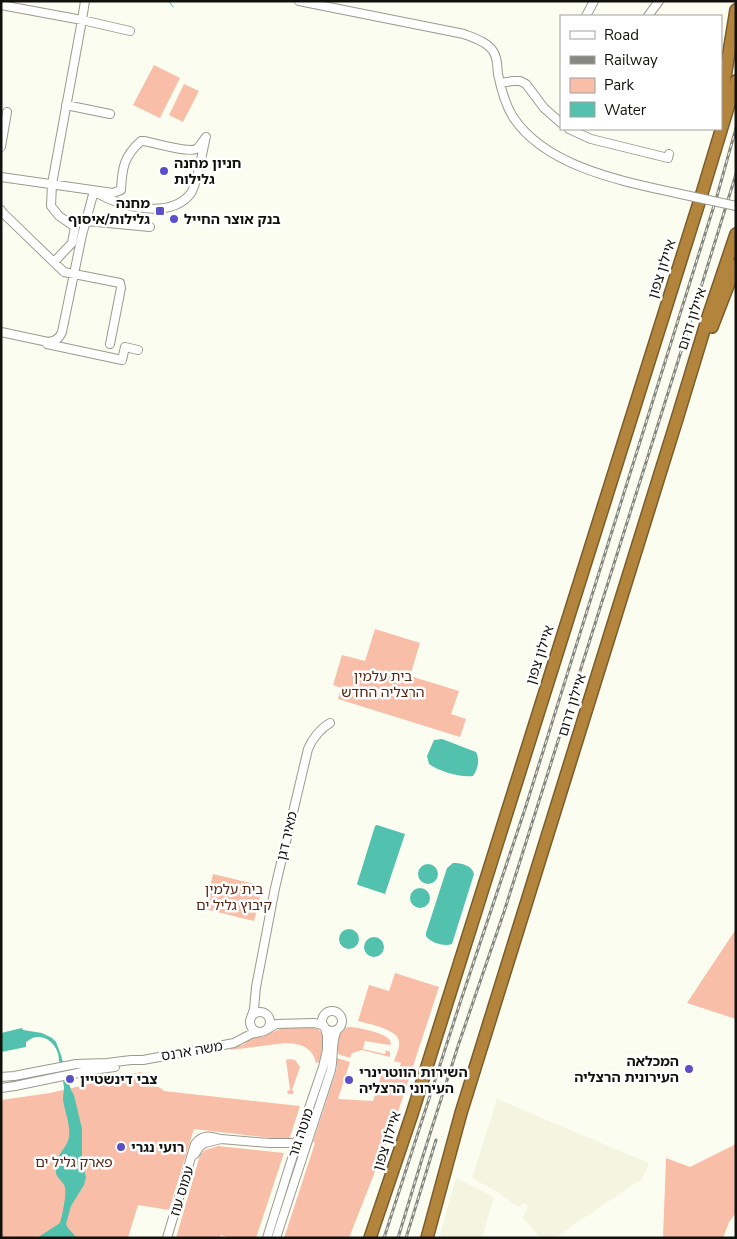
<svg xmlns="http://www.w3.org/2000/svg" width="737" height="1239" viewBox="0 0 737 1239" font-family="'Nunito Sans','Noto Sans Hebrew',sans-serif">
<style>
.built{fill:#f3f5e1}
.green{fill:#f8bea7}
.water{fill:#52c1ad}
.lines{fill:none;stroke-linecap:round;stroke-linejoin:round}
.stream{stroke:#52c1ad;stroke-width:1}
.minor-casing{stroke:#9a9a8f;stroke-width:10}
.highway-casing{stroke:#7a5c2c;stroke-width:14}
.minor{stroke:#fff;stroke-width:8}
.highway{stroke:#b3853c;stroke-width:11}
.rail-casing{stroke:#86877f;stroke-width:3}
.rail{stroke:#fff;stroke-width:1;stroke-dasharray:4;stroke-linecap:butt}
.minor-bridge-casing{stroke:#9a9a8f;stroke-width:10;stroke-linecap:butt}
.minor-bridge{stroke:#fff;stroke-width:8}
.poi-dot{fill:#5a4fc7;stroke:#fff;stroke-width:2}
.labels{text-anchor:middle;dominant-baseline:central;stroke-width:5;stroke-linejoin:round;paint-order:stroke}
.poi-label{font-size:14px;font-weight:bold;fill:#11110d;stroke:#fff;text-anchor:start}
.street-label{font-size:14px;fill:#11110d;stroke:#fff}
.park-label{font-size:14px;fill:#56240e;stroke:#fff}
</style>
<rect width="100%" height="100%" fill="#fcfdf1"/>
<path class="built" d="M497,1099L649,1163L642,1179L554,1238L540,1237L523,1218L528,1206L523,1203L520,1207L513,1204L499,1193L472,1178Z
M456,1178L494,1197L482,1238H439Z"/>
<path class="green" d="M154,65L180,78L160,118L133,105Z
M184,84L199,91L183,122L169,115Z
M375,629L420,643L410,676L459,691L451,714L466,719L460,737L338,699L341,688L333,685L342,655L365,661Z
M213,874L263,886L254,921L205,909Z
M736,929V1019L687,1003Z
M395,973L439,987L397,1115L349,1238H284L315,1143L313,1142L337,1068V1058L350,1062L338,1099L373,1101L382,1073L396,1077L401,1063L394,1061C396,1055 400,1048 399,1041C397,1029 369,1024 358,1021L369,985L389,991Z
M284,1027C315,1027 331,1022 319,1062L316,1063C313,1047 299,1043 285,1043L230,1050L232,1048L243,1045L252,1038L262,1037Z
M348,1027C356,1027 380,1032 386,1037C390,1039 390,1040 391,1044L390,1045L365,1041L363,1049L385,1054L386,1050L390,1052V1057L362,1050L352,1053L350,1058L338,1054C338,1043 336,1032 348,1027Z
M289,1059L295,1060L300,1067L292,1090L294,1092L293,1094H288L287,1091L290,1090L286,1060Z
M141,1072C145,1093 155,1081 164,1091L300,1106L289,1140L194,1129L169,1210L138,1205L128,1238H1V1100L50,1093Z
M736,1142V1213L729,1222L723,1238H663L666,1158L690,1167L734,1145Z
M218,1146L284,1153L256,1238H230L221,1235L220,1238H176L200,1155L205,1150Z"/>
<path class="water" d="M442,739L476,752C480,760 478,769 473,776C461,778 438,771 429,764L427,756L434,740Z
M377,825L405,834L385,894L358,885L357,884L375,826Z
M453,863C461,863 472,865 474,874L453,941L452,944C444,947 431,943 426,936V933L447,868Z
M418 874a10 10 0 1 1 20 0a10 10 0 1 1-20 0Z
M410 898a10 10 0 1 1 20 0a10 10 0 1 1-20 0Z
M339 939a10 10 0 1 1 20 0a10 10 0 1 1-20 0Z
M364 947a10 10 0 1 1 20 0a10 10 0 1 1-20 0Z
M22,1028L23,1030L42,1033L52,1038L56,1042L61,1055L71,1090L74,1095L82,1129V1163L86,1177L84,1185L71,1206L66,1224L68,1228L77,1238H37L60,1223C62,1216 68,1190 64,1185C60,1178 55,1177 56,1169C56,1153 67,1149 69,1137C71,1125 64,1110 63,1099C63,1095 64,1091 64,1087C63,1078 60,1069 59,1060C59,1049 50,1036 37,1037C33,1037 29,1040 26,1042V1047L1,1052V1033Z"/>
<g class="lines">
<path class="stream" d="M169,1L173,7"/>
<defs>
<path id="minor" d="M299,1L464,34C474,38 487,42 493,51C498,58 497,67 498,74C501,89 505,104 513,117C546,167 622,181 676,193
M1,5L82,20L130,31
M586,16L594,1
M648,16L659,1
M500,83L513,81H520L526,84L544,108L561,123
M66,105L110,114
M569,129L591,139L668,158L669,154
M1,147L7,112
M1,177L113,193L121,190C122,168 124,156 141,141H144C154,143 188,153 196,149C200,147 203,140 206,137
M97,193C121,207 171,220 191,193C197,184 202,153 205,141
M1,210L3,213L64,272L120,283L121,288L110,344
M86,221L150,227
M54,262L72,243L75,227L59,216L51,206L52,184L82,20L85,1
M1,332L48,342C55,341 59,339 62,332L82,235L94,191
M47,344L122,360L125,347L138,350
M322 1021a10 10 0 1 1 20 0a10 10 0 1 1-20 0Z
M250 1022a10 10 0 1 1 20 0a10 10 0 1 1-20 0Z
M251,1018L254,1009L256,987L275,888L308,749C312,739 321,728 330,723
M266,1030L276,1024L314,1023L318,1024L324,1026
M1,1077L14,1076L76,1064L107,1063L131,1060H143L234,1043L251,1034L260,1032
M1,1088L15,1086L92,1070L115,1067
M195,1154L200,1146L205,1143L221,1139L269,1143H294L298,1140
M167,1238L195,1144C202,1134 210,1136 221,1139
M267,1238L295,1149L323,1067L327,1050V1036L325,1028
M276,1238L331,1070C334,1056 331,1042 337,1030"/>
<path id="highway" d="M721,101L736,10
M712,327L736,265
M370,1238L412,1114L703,190L736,81
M427,1238L461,1113L677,419L708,317L736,234"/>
</defs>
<use href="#minor" class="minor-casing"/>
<use href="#highway" class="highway-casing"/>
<use href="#minor" class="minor"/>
<use href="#highway" class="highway"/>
<defs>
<path id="rail" d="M384,1238L460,1003L525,809L717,196L736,128
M398,1238L422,1159L458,1046L504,912L685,339L736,174
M406,1238L419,1196L436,1140"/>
</defs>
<use href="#rail" class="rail-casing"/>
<use href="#rail" class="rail"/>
<defs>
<path id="minor-bridge" d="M676,193L736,206"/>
</defs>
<use href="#minor-bridge" class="minor-bridge-casing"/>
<use href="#minor-bridge" class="minor-bridge"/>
</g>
<g class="poi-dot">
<circle cx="164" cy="171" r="5"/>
<rect x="155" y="206" width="10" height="10" rx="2.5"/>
<circle cx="174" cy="219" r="5"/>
<circle cx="689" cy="1069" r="5"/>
<circle cx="70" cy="1079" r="5"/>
<circle cx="349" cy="1080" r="5"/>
<circle cx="121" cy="1147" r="5"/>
</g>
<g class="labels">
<g class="poi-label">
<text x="174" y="163">חניון מחנה<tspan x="174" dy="16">גלילות</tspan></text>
<text x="150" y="203" text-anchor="end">מחנה<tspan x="150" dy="16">גלילות/איסוף</tspan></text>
<text x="184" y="219">בנק אוצר החייל</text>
<text x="679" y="1061" text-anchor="end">המכלאה<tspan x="679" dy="16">העירונית הרצליה</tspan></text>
<text x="359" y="1072">השירות הווטרינרי<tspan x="359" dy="16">העירוני הרצליה</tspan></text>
<text x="80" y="1079">צבי דינשטיין</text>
<text x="131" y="1147">רועי נגרי</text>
</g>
<g class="street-label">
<text transform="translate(662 269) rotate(-72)">איילון צפון</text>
<text transform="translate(692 319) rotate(-72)">איילון דרום</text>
<text transform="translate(540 655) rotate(-72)">איילון צפון</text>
<text transform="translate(572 705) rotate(-73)">איילון דרום</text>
<text transform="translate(287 836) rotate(-77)">מאיר דגן</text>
<text transform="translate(192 1051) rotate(-10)">משה ארנס</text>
<text transform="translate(301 1133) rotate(-71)">מוטה גור</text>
<text transform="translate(387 1141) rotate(-72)">איילון צפון</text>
<text transform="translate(182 1191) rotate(-73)">עמוס עוז</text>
</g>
<g class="park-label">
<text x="383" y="676">בית עלמין<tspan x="383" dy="16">הרצליה החדש</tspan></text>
<text x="234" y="889">בית עלמין<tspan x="234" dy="16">קיבוץ גליל ים</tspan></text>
<text x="74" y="1162">פארק גליל ים</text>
</g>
</g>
<rect width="737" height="1239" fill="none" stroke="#11110d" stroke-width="5"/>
<rect x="560" y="15" width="162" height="115" fill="#ffffff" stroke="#a0a09e"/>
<rect x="570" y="31" width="25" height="8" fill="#ffffff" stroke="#a0a09e"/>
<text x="604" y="40" font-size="15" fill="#11110d">Road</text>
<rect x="570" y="56" width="25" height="8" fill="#86877f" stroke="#a0a09e"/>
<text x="604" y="65" font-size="15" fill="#11110d">Railway</text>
<rect x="570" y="78" width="25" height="15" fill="#f8bea7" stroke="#a0a09e"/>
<text x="604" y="90" font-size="15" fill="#11110d">Park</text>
<rect x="570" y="102" width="25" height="15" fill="#52c1ad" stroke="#a0a09e"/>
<text x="604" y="115" font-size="15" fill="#11110d">Water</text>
</svg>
